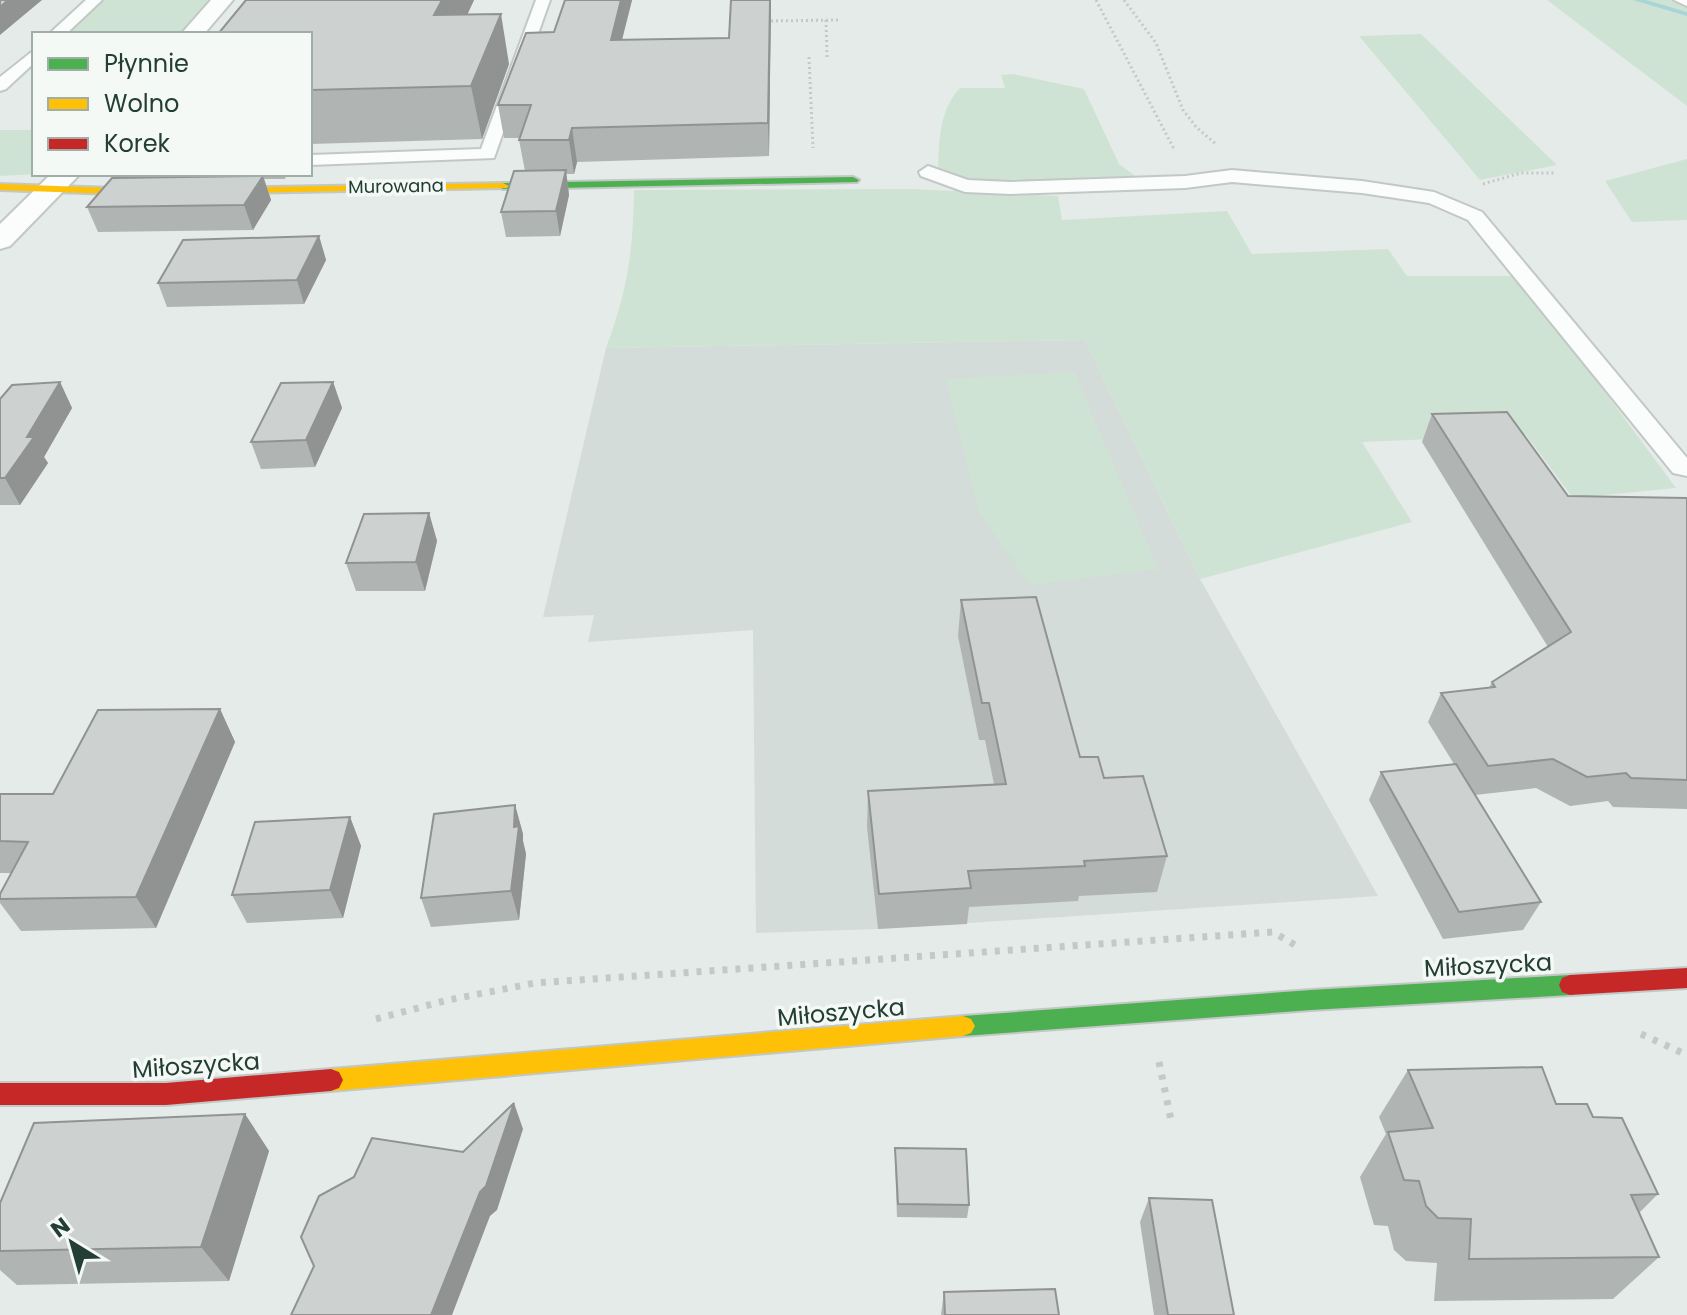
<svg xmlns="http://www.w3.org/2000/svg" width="1687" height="1315" viewBox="0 0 1687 1315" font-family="Poppins,sans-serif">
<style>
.built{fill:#d3dcd8}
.green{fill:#cfe3d4}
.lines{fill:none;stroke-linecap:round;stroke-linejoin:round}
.stream{fill:#a7d5d8;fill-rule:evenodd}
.lane-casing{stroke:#c2c8c5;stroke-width:4}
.street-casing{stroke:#c2c8c5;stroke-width:4}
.fast-casing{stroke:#c1c8c5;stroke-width:4}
.slow-casing{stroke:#c1c8c5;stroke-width:4}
.jam-casing{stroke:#c1c8c5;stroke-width:4}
.path-far1{stroke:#c2cac6;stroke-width:3;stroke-dasharray:2 3;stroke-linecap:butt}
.path{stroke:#c2cac6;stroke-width:7;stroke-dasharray:5 8;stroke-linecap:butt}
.lane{fill:#fbfcfc;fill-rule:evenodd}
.street{fill:#fbfcfc;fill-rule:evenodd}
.fast{fill:#4caf50;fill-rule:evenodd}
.slow{fill:#ffc107;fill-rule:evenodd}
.jam{fill:#c62828;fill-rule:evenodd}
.wall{fill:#b0b5b3}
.shaded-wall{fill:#909392}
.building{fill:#cdd2d0;stroke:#909392;stroke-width:2}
.labels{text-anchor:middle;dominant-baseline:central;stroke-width:7;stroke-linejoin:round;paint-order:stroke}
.far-street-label{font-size:18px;fill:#233e35;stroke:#f4f9f6}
.near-street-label{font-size:24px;fill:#233e35;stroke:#f4f9f6}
</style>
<rect width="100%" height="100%" fill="#e5ebe8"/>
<path class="built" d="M1085,340L1200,579L1378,896L878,929L756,933L753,630L588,642L594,615L543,617L606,348Z"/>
<path class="green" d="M104,0H211L180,34H68Z
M1547,0H1673L1687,4V106Z
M1421,34L1557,165L1480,180L1359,36Z
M1013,74L1084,89L1119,164L1139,179C1073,182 1001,192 938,170C939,142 939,110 960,88H1005L1001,75Z
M0,130H34V174H37L0,176Z
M1687,159V220L1632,222L1605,181Z
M913,189L1058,196L1062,220L1227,211L1252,254L1388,249L1407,276H1519L1676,488L1573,498L1526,435L1362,442L1412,522L1200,579L1085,340L606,348C628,289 633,252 634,190Z
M1074,372L1158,569L1030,585L979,511L946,379Z"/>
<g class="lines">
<path class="stream" d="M1633,0H1646L1687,12V16Z"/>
<defs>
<path id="lane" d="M86,0H102L66,34H49Z
M536,0H550L494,158L310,165V155L481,149Z
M1674,0H1687V6Z
M34,50V63L6,89L0,91V77Z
M928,166L968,180L1010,182L1185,176L1232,170L1362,181L1434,192L1482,212L1687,458V476L1673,473L1468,220L1429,203L1362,193L1232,182L1185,188L1010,194L965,192L921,176L919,172Z"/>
<path id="street" d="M211,0H233L204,34H181Z
M51,174H80L10,246L0,249V224Z"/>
<path id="fast" d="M853,177L859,180L857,182L503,189L497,186L503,183Z
M1570,975L1578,978L1581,985L1578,992L1570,995L1311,1010L963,1036L955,1033L951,1026L955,1019L963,1016L1311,990Z"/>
<path id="slow" d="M503,183L509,186L507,188L141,195L0,190V184L141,189Z
M963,1016L971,1019L975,1026L971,1033L963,1036L331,1091L323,1088L319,1080L323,1072L331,1069Z"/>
<path id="jam" d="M1687,968V988L1570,995L1562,992L1559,985L1562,978L1570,975Z
M331,1069L339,1072L343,1080L339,1088L331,1091L166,1105H0V1083H166Z"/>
</defs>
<use href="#lane" class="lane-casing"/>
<use href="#street" class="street-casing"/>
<use href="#fast" class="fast-casing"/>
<use href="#slow" class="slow-casing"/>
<use href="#jam" class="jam-casing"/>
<path class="path-far1" d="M1096,0L1174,149
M1124,0L1156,43L1183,110L1197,128L1216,144
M826,20L827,57
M766,21L840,20
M809,57L813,148
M1483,184L1521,173H1556"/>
<path class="path" d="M376,1019L448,1000L535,983L1273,932L1300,948
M1641,1034L1687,1055
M1159,1062L1171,1120"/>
<use href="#lane" class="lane"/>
<use href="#street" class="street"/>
<use href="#fast" class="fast"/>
<use href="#slow" class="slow"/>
<use href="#jam" class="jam"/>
</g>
<path class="wall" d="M246,0H474L467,15L509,64L482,139L310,144V34Z
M565,0H632L622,40L729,38L771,0L769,156L577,162L574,174H566L569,195L560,236L506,237L501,212L525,171L519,140L520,138H504L498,105L554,32Z
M136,174H287L285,179H264L271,200L253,230L98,232L87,207L137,178Z
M319,236L326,260L304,304L167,307L158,283Z
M60,382L72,408L44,457L48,463L20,505H0V399Z
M333,382L342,408L315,467L261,469L251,442Z
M1432,414L1568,496L1687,498V809L1613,807L1608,801L1570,806L1536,788L1475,795L1541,902L1523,930L1443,939L1369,800L1381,772L1454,764L1428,722L1441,693L1489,688L1492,682L1548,647L1422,442Z
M429,513L437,541L425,591H356L346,563Z
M961,600L1080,757L1104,778L1167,856L1157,892L1079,896L1078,901L969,907L967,924L878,929L867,827L868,791L994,784L985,740H979L958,636Z
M220,709L235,742L156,928L21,931L0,903V894L11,873H0V794H53Z
M515,805L523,834V841L526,854L519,920L431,927L421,898Z
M350,817L361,846L343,918L247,923L232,895Z
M1408,1070L1556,1104L1593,1117L1658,1194L1639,1213L1659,1257L1613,1299L1434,1301L1437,1263L1406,1261L1394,1250L1388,1226L1374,1225L1360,1177L1386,1134L1379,1117Z
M245,1114L269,1151L229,1281L17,1285L0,1270V1203Z
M895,1148L969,1205L967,1218L897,1217L895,1161Z
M1149,1198L1234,1315H1154L1140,1222Z
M944,1292L1059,1315H941Z"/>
<path class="shaded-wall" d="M8,0H42L0,35V7Z
M442,0H474L444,65L434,15Z
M621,0H632L614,71L611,40Z
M770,0H771L769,156L768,123Z
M501,14L509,64L482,139L471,86Z
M572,128L577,162L574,174L569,140Z
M566,170L569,195L560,236L556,211Z
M263,176L271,200L253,230L244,205Z
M319,236L326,260L304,304L297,280Z
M60,382L72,408L44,457L48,463L20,505L5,478L27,437Z
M333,382L342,408L315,467L306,440Z
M429,513L437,541L425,591L416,562Z
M220,709L235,742L156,928L136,897Z
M515,805L523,834V841L526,854L519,920L511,891Z
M350,817L361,846L343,918L330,890Z
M514,1103L523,1129L497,1210L490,1216L452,1315H431Z
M245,1114L269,1151L229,1281L201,1247Z"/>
<path class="building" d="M0,0H8L0,7Z
M246,0H442L434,15L501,14L471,86L310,90V34H218Z
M565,0H621L611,40L729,38L731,0H770L768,123L572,128L569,140H519L531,105H498L526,33L554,32Z
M566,170L556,211L501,212L514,171Z
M263,176L244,205L87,207L112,178Z
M319,236L297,280L158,283L183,240Z
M60,382L27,437H34L5,478H0V399L12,385Z
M333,382L306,440L251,442L281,383Z
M1507,412L1568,496L1687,498V780L1631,778L1626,773L1587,777L1553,759L1488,766L1441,693L1495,687L1492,682L1571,632L1432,414Z
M429,513L416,562L346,563L364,514Z
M1036,597L1080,757H1098L1104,778L1143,776L1167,856L1084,861L1085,866L968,871L971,888L879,894L868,791L1006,784L989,703H982L961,600Z
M220,709L136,897L0,899V894L28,842L0,841V794H53L98,710Z
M1456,764L1541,902L1459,912L1381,772Z
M515,805L514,827L519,826L511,891L421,898L434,814Z
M350,817L330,890L232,895L255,822Z
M1542,1067L1556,1104H1587L1593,1117L1622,1118L1658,1194L1631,1195L1659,1257L1469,1259L1471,1219L1438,1218L1426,1206L1419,1181L1404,1180L1388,1132L1433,1128L1408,1070Z
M514,1103L486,1186L480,1192L431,1315H291L314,1266L301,1237L319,1196L354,1177L372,1138L463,1152Z
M245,1114L201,1247L0,1251V1203L34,1123Z
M895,1148L966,1149L969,1205L898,1204Z
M1149,1198L1212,1200L1234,1315H1168Z
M1055,1289L1059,1315H945L944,1292Z"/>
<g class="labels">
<g class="far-street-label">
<text transform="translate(396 186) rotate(-1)">Murowana</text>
</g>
<g class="near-street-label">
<text transform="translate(1488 965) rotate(-3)">Miłoszycka</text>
<text transform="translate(841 1012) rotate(-5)">Miłoszycka</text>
<text transform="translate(196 1065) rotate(-4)">Miłoszycka</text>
</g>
</g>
<rect x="32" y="32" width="280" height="144" fill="#f4f9f6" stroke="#a0aea9" stroke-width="2"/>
<rect x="48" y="58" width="40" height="12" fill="#4caf50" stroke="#a0aea9" stroke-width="2"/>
<text x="104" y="72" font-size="24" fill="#233e35">Płynnie</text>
<rect x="48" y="98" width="40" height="12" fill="#ffc107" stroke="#a0aea9" stroke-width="2"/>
<text x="104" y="112" font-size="24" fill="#233e35">Wolno</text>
<rect x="48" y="138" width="40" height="12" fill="#c62828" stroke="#a0aea9" stroke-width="2"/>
<text x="104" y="152" font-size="24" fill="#233e35">Korek</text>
<g transform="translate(72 1243) rotate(323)" stroke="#f4f9f6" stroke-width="6" paint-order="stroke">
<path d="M0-6L14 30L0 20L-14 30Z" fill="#233e35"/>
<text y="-12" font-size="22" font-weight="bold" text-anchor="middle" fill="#233e35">N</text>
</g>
</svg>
